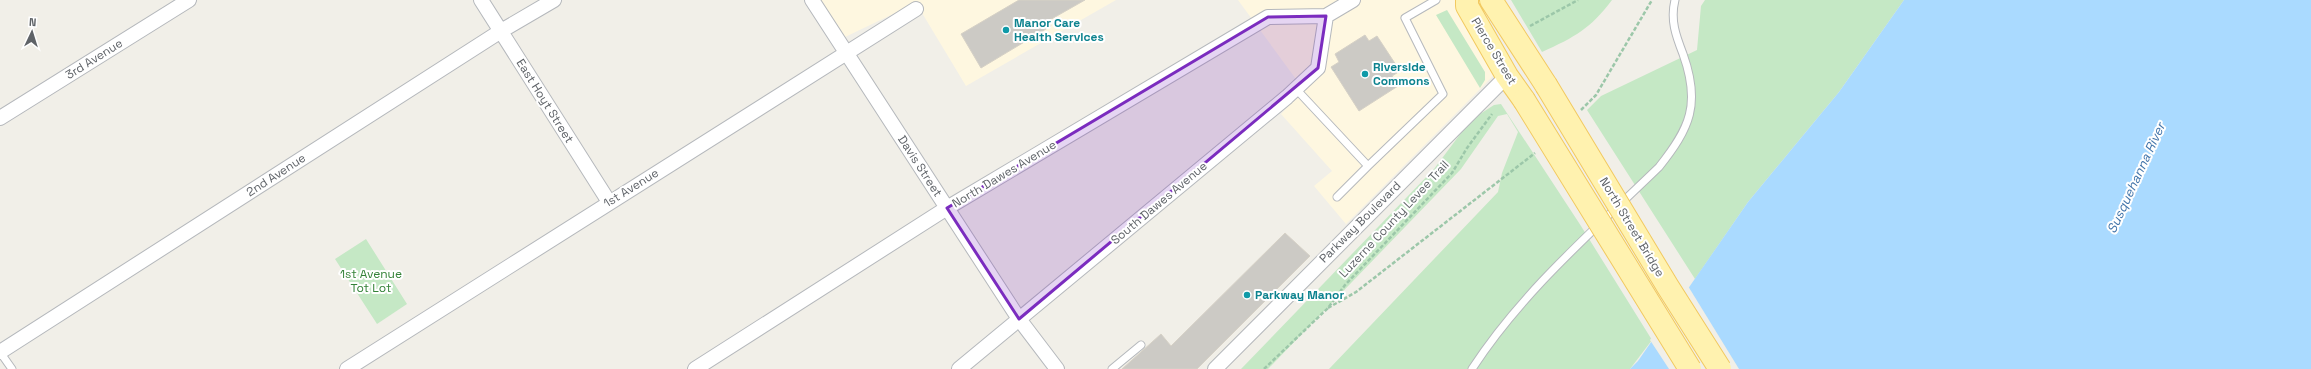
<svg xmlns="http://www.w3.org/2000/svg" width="2311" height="369" viewBox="0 0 2311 369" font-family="'Space Grotesk',sans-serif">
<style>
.commercial{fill:#fef7e0}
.green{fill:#c5e8c5}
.water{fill:#aadaff}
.pier{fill:#f1efe8}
.building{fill:#cccac5;stroke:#d6d1c6}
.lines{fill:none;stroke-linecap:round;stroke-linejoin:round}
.lane-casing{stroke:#b5b8bc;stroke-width:9}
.street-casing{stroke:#b5b8bc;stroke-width:16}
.primary-casing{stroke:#f2c960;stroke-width:24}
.path{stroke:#9cc7a9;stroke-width:2.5;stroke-dasharray:4 2;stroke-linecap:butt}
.lane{stroke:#fff;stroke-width:7}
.street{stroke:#fff;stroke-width:14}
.primary{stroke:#fff2af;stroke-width:22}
.primary-bridge-casing{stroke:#f2c960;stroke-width:24;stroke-linecap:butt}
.primary-bridge{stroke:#fff2af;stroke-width:22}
.marked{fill:#7b2cbf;fill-opacity:0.2;stroke:#7b2cbf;stroke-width:3;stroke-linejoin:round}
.culture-dot{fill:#0f9aa8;stroke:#fff;stroke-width:1.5}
.labels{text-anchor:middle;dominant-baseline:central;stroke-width:4;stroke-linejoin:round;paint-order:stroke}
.culture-label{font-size:12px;font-weight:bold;fill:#0d838f;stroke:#fff;text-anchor:start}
.street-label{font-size:12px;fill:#5f6368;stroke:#fff}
.park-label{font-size:12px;fill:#348238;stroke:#fff}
.water-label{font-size:13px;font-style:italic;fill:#4174aa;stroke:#fff}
</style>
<rect width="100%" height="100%" fill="#f1efe8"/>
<path class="commercial" d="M819,0H1116L966,86L916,3L843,38Z
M1238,0H1499L1462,17L1497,72L1346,224L1314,186L1332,171L1281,114L1304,90Z"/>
<path class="green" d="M1511,0H1612C1590,29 1575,37 1542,52Z
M1705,0H1904L1839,92L1748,202L1695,279L1587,110L1601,96L1697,50L1701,6Z
M1447,10L1485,72V80L1480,88L1436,15Z
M1501,104L1581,226L1652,340L1630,369H1329L1498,192L1502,173L1518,132L1507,114L1498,116L1461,169L1268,369H1241L1434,169L1464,129L1480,114L1494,105Z
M366,239L407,304L377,324L335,259Z"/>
<path class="water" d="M1904,0H2311V369H1630L1638,361L1748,202L1839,92Z"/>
<path class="pier" d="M1688,286L1739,369H1669L1650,340Z"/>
<path class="building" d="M1019,0H1085L1048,21L1051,26L981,68L961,34Z
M1365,35L1369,41L1377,36L1400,71L1392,76L1398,86L1359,111L1331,67L1339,62L1335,54Z
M1285,233L1310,256L1197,369H1122L1161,334L1171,346Z"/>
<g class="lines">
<defs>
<path id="lane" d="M1296,89L1368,166L1443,94L1405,18L1436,0
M1337,197L1368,166
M0,352L12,369
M1112,369L1141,345
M1472,369C1521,293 1594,230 1659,167C1690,128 1701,104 1683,54C1676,36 1670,20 1675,0"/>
<path id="street" d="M481,0L609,202
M812,0L1019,319L1057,369
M1326,16L1353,0
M0,118L189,0
M0,352L501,31L554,0
M347,369L916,9
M695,369L947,208L1268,17L1326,16
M959,369L1287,97L1318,68L1326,16
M1215,369L1507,76"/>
<path id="primary" d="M1467,0V6L1507,76L1524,100
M1491,0L1546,85"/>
</defs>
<use href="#lane" class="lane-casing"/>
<use href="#street" class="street-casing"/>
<use href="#primary" class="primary-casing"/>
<path class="path" d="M1530,26L1578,0
M1581,110L1596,95L1652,0
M1328,308L1356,292L1535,153
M1264,369L1328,308L1345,285L1452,173L1467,148L1492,114"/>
<use href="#lane" class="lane"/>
<use href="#street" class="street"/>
<use href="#primary" class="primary"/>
<defs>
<path id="primary-bridge" d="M1546,85L1668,287L1720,369
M1524,100L1690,369"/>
</defs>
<use href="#primary-bridge" class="primary-bridge-casing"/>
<use href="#primary-bridge" class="primary-bridge"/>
</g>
<path class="marked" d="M1326,16L1318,68L1019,319L947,208L1268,17Z"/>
<g class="culture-dot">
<circle cx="1006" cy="30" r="4"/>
<circle cx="1365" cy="74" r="4"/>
<circle cx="1247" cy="295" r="4"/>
</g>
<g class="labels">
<g class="culture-label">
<text x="1014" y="23">Manor Care<tspan x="1014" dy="14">Health Services</tspan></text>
<text x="1373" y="67">Riverside<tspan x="1373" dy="14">Commons</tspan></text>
<text x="1255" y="295">Parkway Manor</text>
</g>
<g class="street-label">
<text transform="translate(1494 51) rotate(59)">Pierce Street</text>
<text transform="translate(94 59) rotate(-32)">3rd Avenue</text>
<text transform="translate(545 101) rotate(58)">East Hoyt Street</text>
<text transform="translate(920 166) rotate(57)">Davis Street</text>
<text transform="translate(1004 174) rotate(-31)">North Dawes Avenue</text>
<text transform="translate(276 175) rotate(-33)">2nd Avenue</text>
<text transform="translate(631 188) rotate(-32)">1st Avenue</text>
<text transform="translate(1159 203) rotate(-40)">South Dawes Avenue</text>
<text transform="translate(1394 219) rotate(-47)">Luzerne County Levee Trail</text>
<text transform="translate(1360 222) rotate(-45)">Parkway Boulevard</text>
<text transform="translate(1632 227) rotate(59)">North Street Bridge</text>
</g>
<g class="park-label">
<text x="371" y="274">1st Avenue<tspan x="371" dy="14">Tot Lot</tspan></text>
</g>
<g class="water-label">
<text transform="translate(2136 178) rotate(-65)">Susquehanna River</text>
</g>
</g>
<g transform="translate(32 32) rotate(4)" stroke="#ffffff" stroke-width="3" paint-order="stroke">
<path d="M0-3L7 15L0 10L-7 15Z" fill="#5f6368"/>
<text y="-6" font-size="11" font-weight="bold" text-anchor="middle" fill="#5f6368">N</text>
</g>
</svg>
